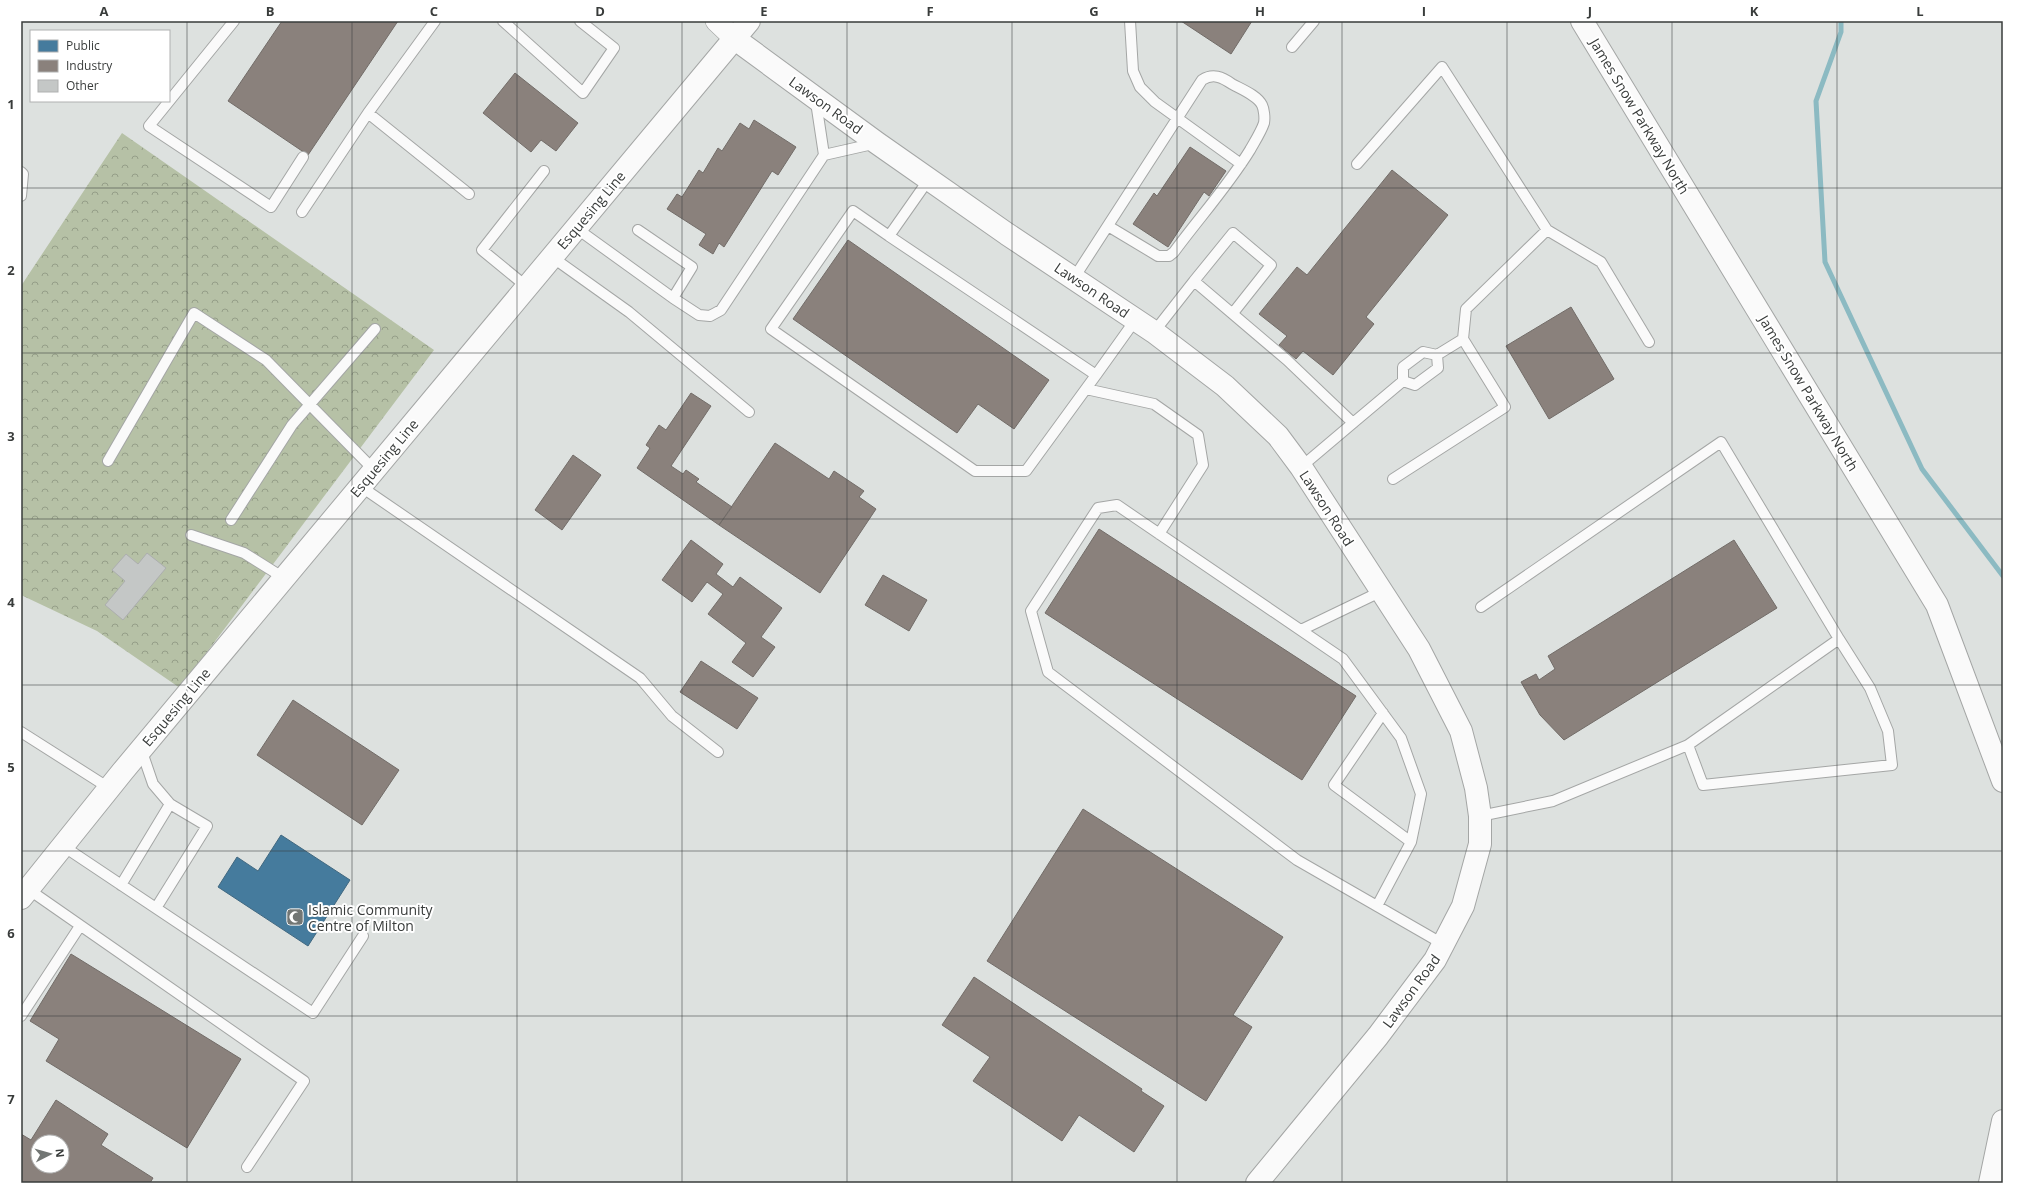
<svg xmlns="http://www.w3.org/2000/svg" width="2024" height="1204" viewBox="0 0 2024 1204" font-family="'Open Sans',sans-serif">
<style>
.forest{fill:url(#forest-crowns)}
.public{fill:#457b9d;stroke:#416880}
.industry{fill:#8a817c;stroke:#726c68;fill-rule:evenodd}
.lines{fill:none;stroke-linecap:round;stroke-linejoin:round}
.stream{stroke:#8cbac2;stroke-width:5}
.building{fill:#c4c7c6;stroke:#acaeae}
.lane-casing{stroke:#a4a6a5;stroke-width:12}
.street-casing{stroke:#a4a6a5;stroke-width:22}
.secondary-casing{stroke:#a4a6a5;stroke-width:24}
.lane{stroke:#fafafa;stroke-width:10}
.street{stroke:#fafafa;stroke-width:21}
.secondary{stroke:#fafafa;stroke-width:22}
.grid{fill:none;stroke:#393c3b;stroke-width:1;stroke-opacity:0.55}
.labels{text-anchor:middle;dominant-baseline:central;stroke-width:4;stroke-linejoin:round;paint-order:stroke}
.street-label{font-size:14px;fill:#393c3b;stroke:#fff}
.poi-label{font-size:14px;fill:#393c3b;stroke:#fff;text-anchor:start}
.neatline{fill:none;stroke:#393c3b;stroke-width:1.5}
.grid-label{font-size:13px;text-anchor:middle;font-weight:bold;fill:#393c3b}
</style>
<defs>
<pattern id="forest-crowns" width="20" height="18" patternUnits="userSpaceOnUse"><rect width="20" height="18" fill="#b6c1a6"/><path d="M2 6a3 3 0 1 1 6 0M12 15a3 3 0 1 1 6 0" fill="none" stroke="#959e88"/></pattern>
</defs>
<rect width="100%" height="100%" fill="#dde1df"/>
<path class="forest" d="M122,133L434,350L180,688L97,631L21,595V286Z"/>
<path class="public" d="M281,835L350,880L308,946L218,887L237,857L258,871Z"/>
<path class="industry" d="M282,21H398L308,155L228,101Z
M1181,21H1252L1231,54Z
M515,73L578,123L556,151L541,140L531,152L483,113Z
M754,120L796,147L778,175L772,171L724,247L719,243L713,254L699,245L706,234L667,209L677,194L682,197L699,170L703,173L718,148L722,151L740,123L749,129Z
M1190,147L1226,171L1209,196L1204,192L1168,247L1133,224L1154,193L1157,196Z
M1392,170L1448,215L1366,317L1374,324L1333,375L1303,351L1296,359L1279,345L1287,336L1259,314L1297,267L1307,275Z
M848,240L1049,380L1014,429L978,404L957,433L793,319Z
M1571,307L1614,379L1549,419L1506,346Z
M691,393L711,406L671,466L683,474L686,470L699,479L696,482L732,507L719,525L637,468L650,448L646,445L659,425L666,430Z
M775,443L829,479L834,471L864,491L859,497L876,509L820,593L719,525Z
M573,455L601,475L562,530L535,510Z
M1099,529L1356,696L1302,780L1045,613Z
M691,540L723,564L716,574L733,587L740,577L782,608L761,637L775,647L753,677L732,662L746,643L708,614L723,594L707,582L692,602L662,580Z
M1734,540L1777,608L1564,740L1540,715L1521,682L1536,674L1539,680L1555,669L1548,656Z
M883,575L927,600L909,631L865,605Z
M701,661L758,698L737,729L680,692Z
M293,700L399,770L362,825L257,755Z
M1083,809L1283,937L1233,1015L1252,1027L1206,1101L987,961Z
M71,954L241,1059L187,1148L46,1061L59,1039L30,1021Z
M974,977L1142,1089L1141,1091L1164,1106L1134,1152L1079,1115L1062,1141L973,1081L990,1057L942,1025Z
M56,1100L108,1134L101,1145L153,1178L150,1183H21V1134L31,1140ZM38,1142H62V1166H38Z"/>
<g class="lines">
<path class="stream" d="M1841,21V32L1816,101L1825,262L1922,469L2003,576"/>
</g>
<path class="building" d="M147,553L166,568L123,620L105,605L125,581L112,570L126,554L138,564Z"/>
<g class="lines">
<defs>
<path id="lane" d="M234,21L149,126L271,207L303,157
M503,21L583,93L614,48L580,21
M1130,21L1133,71L1140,87L1155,102L1241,164
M1292,47L1314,21
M816,102L824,155L877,143
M368,113L469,194
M1357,164L1442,67L1547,230L1466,309L1463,339
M21,172L23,174L21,196
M929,179L889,236L1096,375L1136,319
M302,212L368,113L435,21
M576,228L673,298L699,315L710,316L721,310L824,155
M638,230L692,267L673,298
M1547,230L1601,262L1649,342
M889,236L853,211L771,329L975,471H1026L1096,375
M552,257L629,312L749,412
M1074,278L1202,80C1213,73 1222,77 1232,84C1241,89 1257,95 1262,105C1264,109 1265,118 1264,123C1261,132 1255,141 1250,150C1228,186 1199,218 1174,252L1169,256H1158L1108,226
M1194,281L1233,233L1271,265L1233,313
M527,287L482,250L544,171
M1154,332L1194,281L1287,360L1353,423L1301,467
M1086,389L1154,404L1198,435L1203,465L1159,534
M1353,423L1403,381V367L1423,352L1437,355L1438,368L1415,385L1403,381
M108,461L194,313L266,360L374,470
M1393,479L1505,407L1463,339L1437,355
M360,486L640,678L672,716L718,752
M231,520L292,425L375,329
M191,535L244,553L284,578
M1301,630L1382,591
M1383,713L1334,785L1411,842
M21,732L109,788
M1688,745L1703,785L1892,765L1888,731L1870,688L1839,639
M141,749L153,784L170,804
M1480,816L1553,801L1688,745L1839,639L1721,442L1481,607
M63,846L313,1013L363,936
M121,885L170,804L207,826L156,908
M28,889L304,1081L247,1167
M1377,906L1411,842L1421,794L1401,738L1343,659L1117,505L1098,508L1031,611L1048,672L1297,860L1443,944
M21,1016L80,926"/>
<path id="street" d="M716,21L735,39"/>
<path id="secondary" d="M1582,21L1937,605L2003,781
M735,39L877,143L1007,234L1154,332L1225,386L1278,436L1301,467L1419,649L1461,731L1476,788L1480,816V844L1463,906L1435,960L1378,1036L1257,1183
M21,898L123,771L749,21
M1990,1183L2003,1121"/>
</defs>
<use href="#lane" class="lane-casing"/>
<use href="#street" class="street-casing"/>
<use href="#secondary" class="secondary-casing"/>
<use href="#lane" class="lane"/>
<use href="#street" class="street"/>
<use href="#secondary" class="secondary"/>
</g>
<path class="grid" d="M187,21V1183M352,21V1183M517,21V1183M682,21V1183M847,21V1183M1012,21V1183M1177,21V1183M1342,21V1183M1507,21V1183M1672,21V1183M1837,21V1183M21,188H2003M21,353H2003M21,519H2003M21,685H2003M21,851H2003M21,1016H2003"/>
<defs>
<symbol id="mosque-square" viewBox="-11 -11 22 22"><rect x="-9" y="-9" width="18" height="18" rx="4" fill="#727674" stroke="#fff"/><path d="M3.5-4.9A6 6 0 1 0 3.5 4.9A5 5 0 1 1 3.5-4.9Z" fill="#fff"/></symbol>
</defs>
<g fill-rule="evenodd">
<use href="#mosque-square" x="285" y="907" width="20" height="20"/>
</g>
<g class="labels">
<g class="street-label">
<text transform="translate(826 105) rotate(36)">Lawson Road</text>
<text transform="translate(1640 116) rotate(59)">James Snow Parkway North</text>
<text transform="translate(591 210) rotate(-50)">Esquesing Line</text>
<text transform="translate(1092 290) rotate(34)">Lawson Road</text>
<text transform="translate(1809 393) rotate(59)">James Snow Parkway North</text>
<text transform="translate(384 458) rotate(-50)">Esquesing Line</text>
<text transform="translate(1327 508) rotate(57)">Lawson Road</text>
<text transform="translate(176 707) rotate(-50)">Esquesing Line</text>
<text transform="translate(1411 991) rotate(-54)">Lawson Road</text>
</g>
<g class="poi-label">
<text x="308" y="909">Islamic Community<tspan x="308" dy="16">Centre of Milton</tspan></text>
</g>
</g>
<rect width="2024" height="1204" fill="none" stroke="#ffffff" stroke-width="44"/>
<rect x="30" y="30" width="140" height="72" fill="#ffffff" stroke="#b0b1b1"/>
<rect x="38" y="40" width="20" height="12" fill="#457b9d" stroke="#b0b1b1"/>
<text x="66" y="50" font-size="12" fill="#393c3b">Public</text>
<rect x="38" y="60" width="20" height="12" fill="#8a817c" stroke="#b0b1b1"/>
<text x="66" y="70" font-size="12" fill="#393c3b">Industry</text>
<rect x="38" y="80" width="20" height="12" fill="#c4c7c6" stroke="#b0b1b1"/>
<text x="66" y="90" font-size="12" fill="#393c3b">Other</text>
<g transform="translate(50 1154) rotate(84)"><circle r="19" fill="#ffffff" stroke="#b0b1b1"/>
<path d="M0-3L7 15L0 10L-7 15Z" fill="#727674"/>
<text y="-6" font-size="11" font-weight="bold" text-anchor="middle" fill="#393c3b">N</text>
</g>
<rect x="22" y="22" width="1980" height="1160" class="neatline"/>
<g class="grid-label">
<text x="104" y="16">A</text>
<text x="270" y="16">B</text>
<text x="434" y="16">C</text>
<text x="600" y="16">D</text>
<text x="764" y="16">E</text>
<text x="930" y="16">F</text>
<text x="1094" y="16">G</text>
<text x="1260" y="16">H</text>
<text x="1424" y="16">I</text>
<text x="1590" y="16">J</text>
<text x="1754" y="16">K</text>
<text x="1920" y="16">L</text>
<text x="11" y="109">1</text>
<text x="11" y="275">2</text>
<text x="11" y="441">3</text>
<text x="11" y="607">4</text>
<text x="11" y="772">5</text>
<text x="11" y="938">6</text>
<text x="11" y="1104">7</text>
</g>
</svg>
